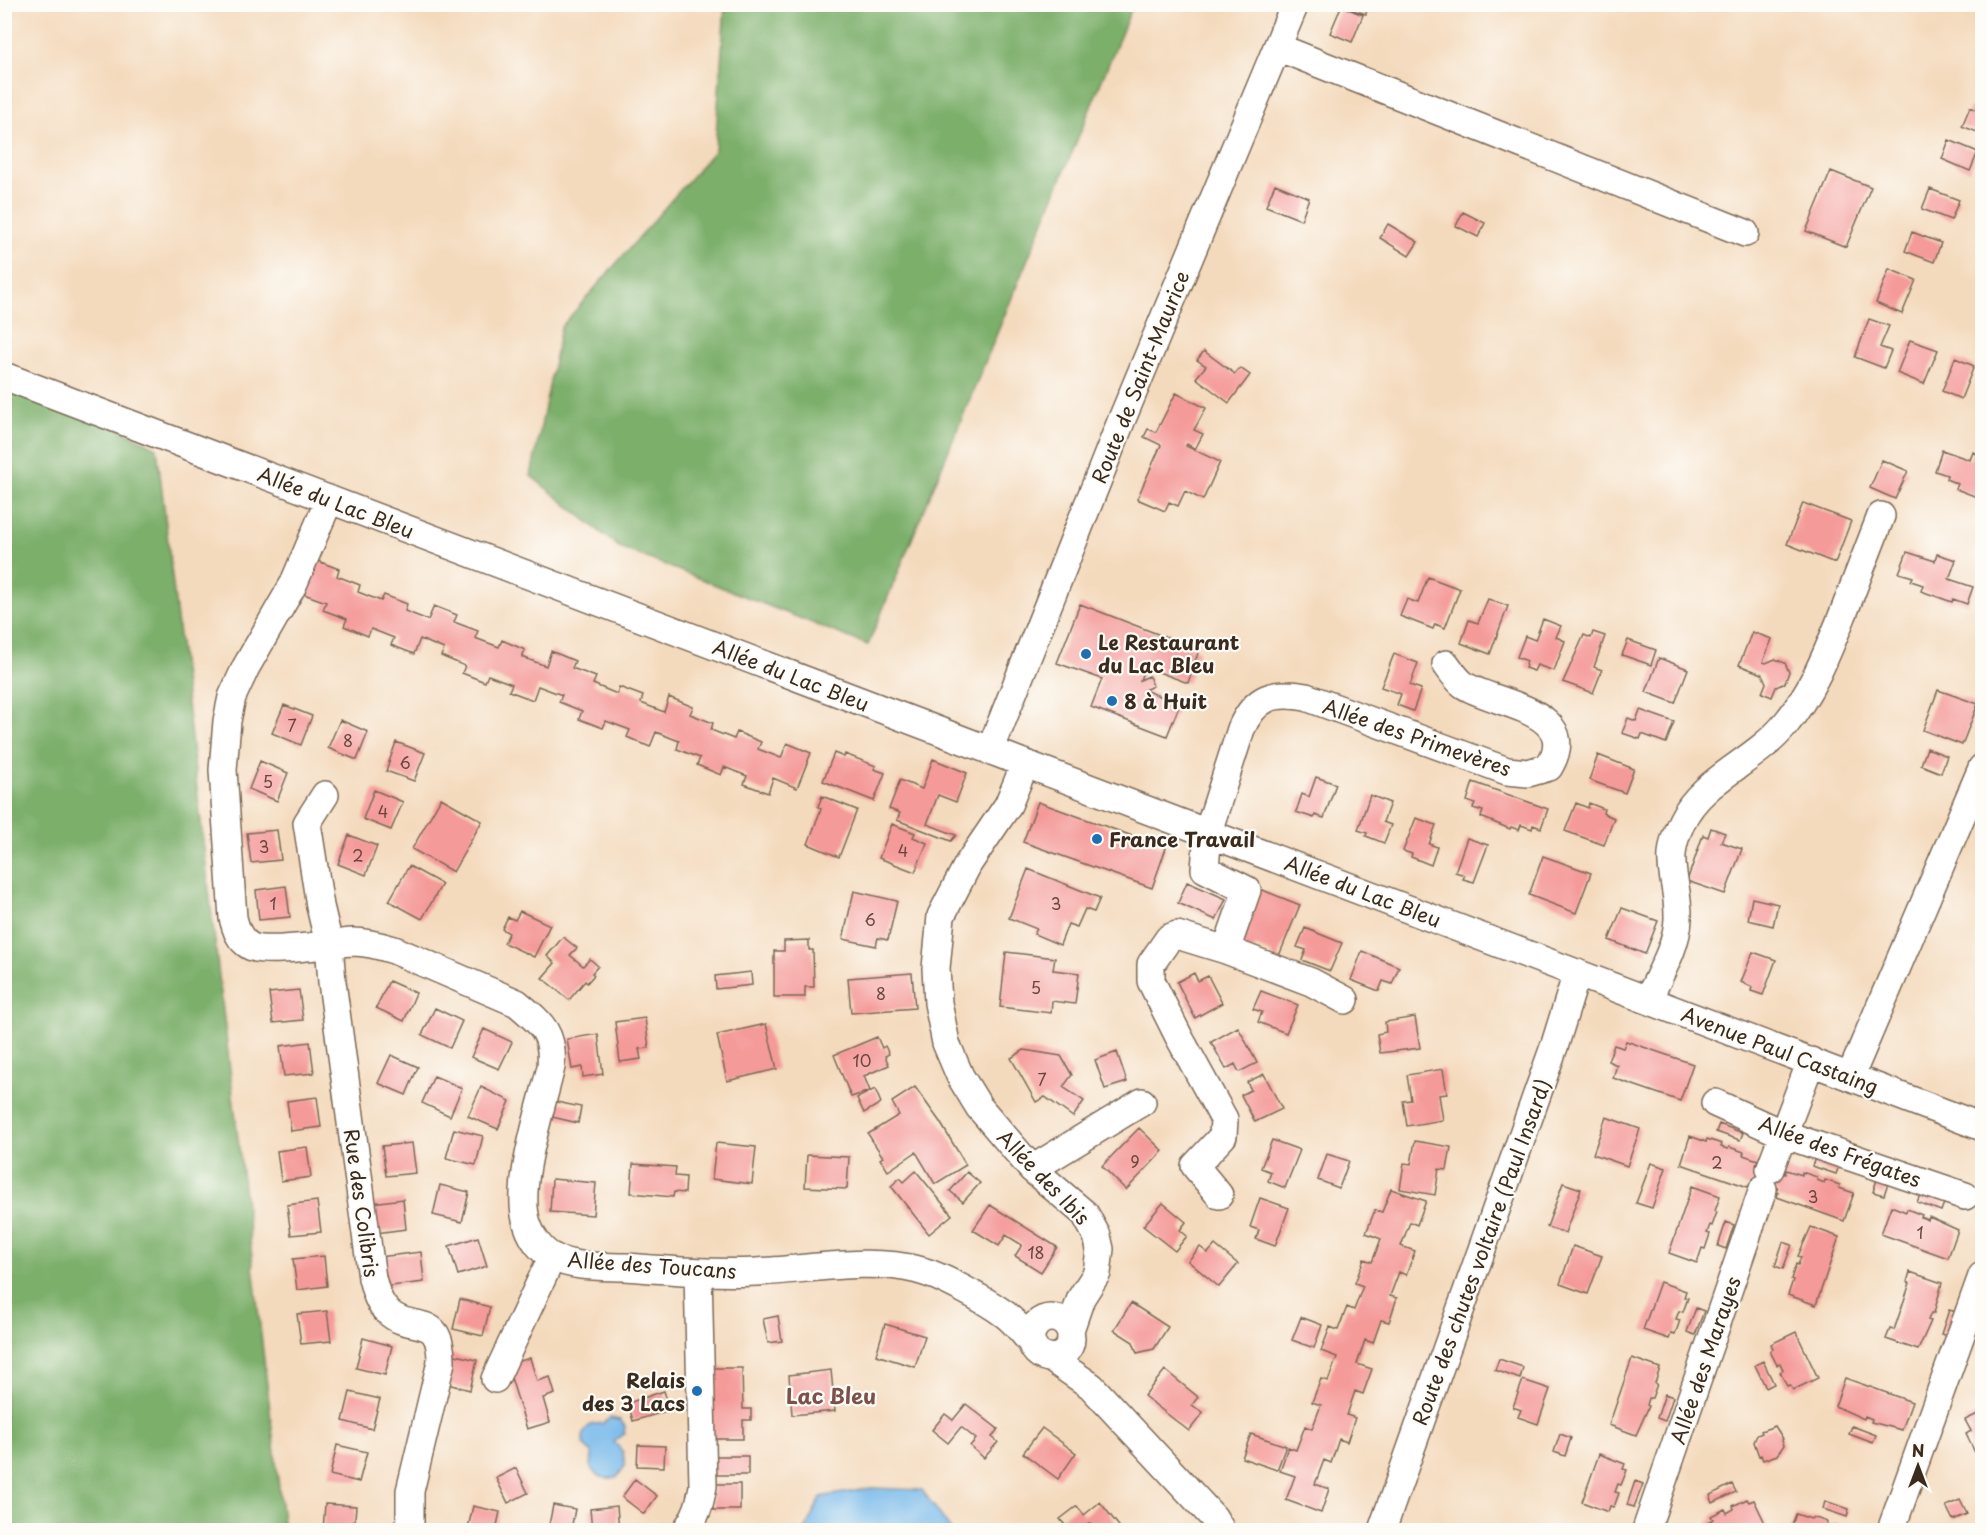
<svg xmlns="http://www.w3.org/2000/svg" width="1987" height="1535" viewBox="0 0 1987 1535" font-family="'Playpen Sans',sans-serif">
<style>
.forest{fill:#7baf6b;stroke:#5b6c44;stroke-width:1.5}
.water{fill:#75b8ea;stroke:#587184;stroke-width:1.5}
.building{fill:#f49a99}
.lines{fill:none;stroke-linecap:round;stroke-linejoin:round}
.minor-casing{stroke:#7c6856;stroke-width:30}
.minor{stroke:#fff;stroke-width:27}
.poi-dot{fill:#1f6fb2;stroke:#fdfcf7;stroke-width:2}
.labels{text-anchor:middle;dominant-baseline:central;stroke-width:4.5;stroke-linejoin:round;paint-order:stroke}
.number-label{font-size:16px;fill:#69463d}
.street-label{font-size:20px;fill:#3b2a1e;stroke:#fdfcf7}
.poi-label{font-size:20px;font-weight:bold;fill:#3b2a1e;stroke:#fdfcf7;text-anchor:start}
.neighbourhood-label{font-size:21px;font-weight:bold;fill:#7c5149;stroke:#fdfcf7}
</style>
<rect width="100%" height="100%" fill="#fdfcf7"/>
<filter id="ink" filterUnits="userSpaceOnUse"><feTurbulence type="fractalNoise" baseFrequency=".0167" numOctaves="2"/><feDisplacementMap in="SourceGraphic" scale="12" xChannelSelector="R" yChannelSelector="G"/><feConvolveMatrix kernelMatrix="1 2 1 2 8 2 1 2 1" color-interpolation-filters="sRGB"/></filter>
<filter id="wash" filterUnits="userSpaceOnUse"><feTurbulence type="fractalNoise" baseFrequency=".008" numOctaves="4" result="noise"/><feDisplacementMap in="SourceGraphic" scale="24" xChannelSelector="R" yChannelSelector="G"/><feGaussianBlur stdDeviation="1.35" result="paint"/><feColorMatrix in="noise" values="0 0 0 0 0 0 0 0 0 0 0 0 0 0 0 0 0 1.4 0 .05"/><feComposite in="paint" operator="in"/></filter>
<g filter="url(#wash)">
<rect width="100%" height="100%" fill="#f4dabd"/>
<path class="forest" d="M725,5H1133L868,645L619,547L531,476L561,327L715,150Z
M4,369L157,448L284,1530H5Z"/>
<path class="water" d="M610,1418L620,1420L625,1426L624,1434L614,1442L623,1452L625,1466L617,1477C605,1480 598,1478 591,1468L592,1453C581,1445 580,1434 590,1425L603,1423Z
M871,1488L922,1490L951,1530H805L821,1497Z"/>
<g id="blocks">
<path class="building" d="M1334,4H1368L1366,14L1346,8L1363,15L1352,42L1330,33L1341,7Z
M1970,107L1982,112V134L1962,126Z
M1949,140L1978,152L1970,171L1942,159Z
M1831,171L1871,187L1846,247L1806,231Z
M1275,184L1309,198L1301,220L1266,206Z
M1930,189L1959,200L1951,220L1922,209Z
M1463,212L1485,223L1478,237L1456,226Z
M1388,224L1418,242L1409,256L1380,238Z
M1912,232L1941,243L1934,262L1905,251Z
M1889,269L1916,280L1902,314L1876,303Z
M1869,319L1889,326L1880,347L1891,351L1884,368L1855,357Z
M1910,340L1938,350L1924,384L1897,373Z
M1204,351L1235,374L1240,368L1250,375L1229,403L1196,378L1206,366L1197,360Z
M1955,358L1974,366L1961,399L1942,391Z
M1176,393L1206,408L1194,430L1203,434L1195,449L1187,444L1186,446L1220,462L1203,500L1185,491L1178,506L1169,502L1165,511L1137,499L1161,445L1144,437L1148,429L1156,432Z
M1942,450L1970,460L1973,452L1982,456V499L1956,489L1958,484L1946,479L1947,475L1935,471Z
M1882,460L1908,471L1895,499L1870,488Z
M1803,503L1851,521L1835,563L1787,544Z
M1907,552L1935,561L1937,554L1956,560L1949,579L1973,587L1967,604L1953,599L1952,602L1921,591L1923,585L1911,581L1913,577L1899,573Z
M315,560L339,569L337,576L360,585L358,592L381,601L384,595L407,604L405,611L428,620L434,606L457,615L454,622L478,631L475,638L499,647L502,640L525,650L522,657L546,666L551,651L575,661L572,668L596,677L593,684L617,694L619,687L643,696L641,703L664,712L669,697L693,707L690,714L713,723L711,730L734,739L737,732L761,742L758,749L781,758L787,743L811,753L797,788L773,778L768,793L744,784L747,776L724,767L721,775L697,765L700,758L677,749L679,741L656,732L650,747L627,737L630,730L606,721L603,728L579,719L582,711L559,702L562,695L538,686L533,700L509,691L512,684L488,675L485,682L462,673L465,666L441,656L444,649L420,639L414,654L391,645L394,638L371,629L368,636L344,626L347,619L323,610L326,602L301,593Z
M1428,577L1460,589L1445,628L1435,624L1433,629L1400,616L1407,599L1418,603Z
M1488,599L1508,606L1490,654L1461,643L1469,620L1478,623Z
M1080,604L1199,650L1188,683L1145,667L1140,680L1149,676L1153,686L1144,690L1180,704L1167,736L1091,707L1102,679L1057,663Z
M1543,619L1561,626L1556,637L1565,641L1554,671L1537,665L1534,671L1525,668L1527,661L1517,657L1525,636L1535,640Z
M1593,632L1605,636L1594,667L1602,670L1593,693L1563,682L1584,635L1591,638Z
M1752,632L1772,639L1763,662L1766,663L1775,659L1785,663L1789,672L1785,683L1776,687L1772,697L1762,693L1766,683L1762,674L1739,665Z
M1628,640L1656,650L1651,665L1622,655Z
M1394,654L1418,663L1410,685L1421,689L1413,711L1397,705L1401,694L1381,687Z
M1659,658L1688,669L1675,703L1646,692Z
M1938,690L1978,704L1962,745L1923,730Z
M284,705L312,716L301,745L272,733Z
M1640,710L1674,722L1666,743L1642,734L1640,739L1622,733L1628,718L1636,721Z
M340,720L368,732L357,760L328,748Z
M396,742L425,753L414,781L386,771Z
M1927,748L1947,756L1941,773L1921,765Z
M834,753L844,757L845,754L876,766L874,769L885,773L874,801L823,781Z
M1598,755L1634,769L1625,793L1589,780Z
M933,759L967,773L956,802L938,795L927,824L956,835L951,841L897,820L900,813L889,809L900,780L922,789Z
M260,761L288,773L277,801L249,789Z
M1316,777L1336,784L1324,818L1315,815L1314,818L1296,812L1302,794L1309,797Z
M1473,782L1548,809L1541,828L1533,825L1532,829L1521,825L1519,830L1511,827L1510,829L1481,817L1483,811L1473,808L1475,804L1467,801Z
M374,790L403,802L391,830L363,819Z
M1370,795L1390,803L1383,822L1391,825L1384,843L1366,836L1367,833L1358,830Z
M822,796L857,810L839,857L808,844L821,809L818,807Z
M441,798L482,821L453,872L412,849Z
M1038,802L1166,848L1152,888L1023,842Z
M1576,803L1588,808L1589,803L1604,809L1603,813L1614,818L1604,845L1565,831Z
M1416,818L1436,825L1429,844L1437,847L1431,865L1411,857L1412,854L1403,851Z
M892,824L915,833L913,837L927,843L915,872L879,858Z
M1711,828L1725,833L1721,842L1742,849L1725,894L1687,881L1703,835L1708,837Z
M277,830L281,860L251,863L247,833Z
M349,835L377,846L366,875L338,864Z
M1467,838L1488,845L1474,882L1463,879L1465,875L1455,872Z
M1543,856L1591,873L1576,913L1529,895Z
M409,866L442,884L422,919L389,901Z
M1028,869L1100,898L1094,912L1085,909L1077,927L1068,924L1060,945L1034,934L1037,929L1009,918Z
M1187,882L1226,899L1216,920L1178,903Z
M286,886L290,917L259,920L256,890Z
M1255,887L1300,905L1276,963L1271,953L1255,946L1252,953L1231,945Z
M854,891L897,901L888,940L878,938L876,946L843,939Z
M1752,898L1778,904L1773,926L1748,920Z
M1622,908L1658,921L1645,954L1609,940Z
M520,911L550,925L534,957L504,943L509,933L502,929L508,917L515,920Z
M1305,928L1342,943L1330,971L1302,960L1306,950L1297,947Z
M563,937L577,948L570,955L583,966L590,959L598,966L592,973L594,975L587,983L585,981L569,1000L542,978L555,963L547,956Z
M809,940V950H813L814,987H805V997H774V951H784V941Z
M1362,951L1399,967L1392,984L1383,981L1379,991L1351,980Z
M1006,952L1055,958L1053,970L1079,973L1075,1004L1052,1001L1051,1013L1000,1007Z
M1753,952L1776,960L1763,995L1751,991L1752,987L1741,982Z
M751,972L752,985L716,989L715,976Z
M912,973L915,1008L851,1013L848,978Z
M1194,973L1198,981L1208,976L1222,1003L1195,1018L1177,982Z
M389,981L416,993L404,1021L376,1008Z
M299,990L303,1020L273,1023L269,993Z
M1261,991L1298,1005L1286,1033L1258,1022L1262,1012L1253,1009Z
M435,1008L462,1021L450,1048L422,1035Z
M1415,1017L1420,1048L1380,1053L1377,1034L1386,1032L1385,1022Z
M645,1018L649,1048L639,1049L641,1059L620,1062L615,1022Z
M766,1024L777,1069L727,1081L717,1035Z
M1238,1027L1257,1063L1239,1072L1235,1064L1226,1069L1211,1042Z
M484,1029L512,1042L499,1069L471,1057Z
M598,1034L603,1074L583,1077L582,1067L572,1069L567,1039Z
M877,1037L882,1048L885,1046L889,1054L885,1056L889,1065L864,1076L870,1091L851,1097L834,1055Z
M1626,1041L1693,1064L1680,1101L1613,1078L1617,1065L1608,1061L1614,1045L1623,1048Z
M310,1042L314,1073L284,1076L280,1046Z
M1024,1050L1061,1056L1072,1075L1063,1087L1084,1101L1073,1117L1045,1097L1036,1102L1011,1058Z
M1117,1052L1127,1082L1105,1089L1095,1060Z
M391,1055L418,1067L406,1095L378,1083Z
M1443,1069L1447,1094L1439,1095L1443,1120L1407,1126L1403,1101L1411,1100L1407,1075Z
M1264,1074L1282,1109L1255,1122L1241,1095L1251,1090L1247,1082Z
M434,1076L462,1088L450,1116L422,1103Z
M481,1087L510,1101L498,1129L468,1116Z
M915,1087L940,1122L966,1165L935,1184L916,1152L888,1171L880,1159L883,1157L868,1134L899,1115L892,1102Z
M875,1089L881,1103L864,1113L857,1098Z
M317,1097L321,1127L291,1131L287,1101Z
M552,1101L581,1107L578,1123L548,1116Z
M1606,1117L1640,1129L1627,1166L1593,1154Z
M1719,1124L1743,1133L1740,1140L1716,1132Z
M1139,1128L1163,1151L1126,1190L1102,1166Z
M454,1129L483,1136L476,1165L446,1158Z
M1690,1136L1706,1142L1707,1139L1722,1144L1721,1147L1728,1149L1729,1147L1744,1152L1743,1155L1758,1160L1756,1164L1785,1174L1786,1170L1802,1175V1172L1817,1177V1180L1824,1183L1825,1180L1840,1185L1839,1188L1854,1193L1844,1221L1777,1197L1778,1193L1750,1184L1748,1187L1681,1164Z
M1272,1140L1300,1150L1285,1188L1268,1181L1271,1172L1261,1168Z
M1415,1141L1451,1147L1447,1170L1439,1169L1435,1195L1400,1189L1404,1163L1411,1164Z
M412,1143L416,1173L386,1176L382,1146Z
M716,1143L756,1147L752,1184L712,1179Z
M307,1147L311,1177L281,1181L277,1151Z
M1327,1154L1349,1161L1339,1188L1318,1180Z
M807,1155L849,1157L847,1189L805,1187Z
M1815,1158L1839,1166L1836,1174L1812,1166Z
M1651,1163L1666,1168L1652,1208L1636,1203Z
M633,1164L676,1167L675,1176L686,1177L685,1193L674,1192L673,1197L631,1193Z
M916,1171L952,1215L929,1234L891,1186L900,1178L904,1182Z
M967,1172L980,1183L963,1202L950,1191Z
M552,1179L596,1183L593,1215L550,1212Z
M1877,1179L1888,1183L1884,1195L1873,1192Z
M1563,1183L1581,1189L1565,1233L1547,1227Z
M440,1185L469,1192L462,1222L433,1215Z
M1692,1186L1720,1196L1715,1211L1717,1212L1712,1226L1710,1225L1707,1233L1710,1234L1705,1249L1702,1248L1697,1263L1669,1253Z
M1391,1189L1426,1201L1417,1225L1410,1222L1401,1246L1415,1251L1406,1275L1399,1272L1390,1296L1397,1298L1389,1322L1381,1320L1373,1343L1365,1340L1357,1364L1372,1369L1363,1394L1355,1391L1347,1415L1355,1418L1347,1442L1339,1439L1331,1463L1324,1460L1315,1484L1329,1489L1321,1513L1286,1500L1295,1476L1280,1471L1288,1447L1296,1450L1305,1426L1312,1429L1321,1405L1312,1402L1321,1379L1328,1381L1337,1357L1321,1351L1330,1327L1338,1330L1347,1307L1354,1310L1363,1286L1355,1283L1364,1259L1372,1262L1381,1239L1366,1233L1375,1210L1382,1212Z
M1920,1195L1944,1203L1941,1211L1917,1202Z
M1260,1198L1289,1208L1275,1246L1256,1239L1259,1230L1250,1227Z
M403,1199L406,1229L376,1233L372,1203Z
M317,1201L321,1232L291,1235L287,1205Z
M1163,1203L1186,1222L1180,1230L1187,1236L1175,1251L1143,1226Z
M990,1205L1057,1247L1041,1272L1015,1256L1022,1245L1006,1235L999,1246L973,1230Z
M1891,1206L1906,1212L1907,1209L1922,1215L1921,1217L1928,1220L1929,1217L1958,1230L1948,1258L1881,1234Z
M1726,1222L1734,1225L1726,1249L1718,1246Z
M1811,1227L1839,1237L1816,1305L1788,1295L1793,1280L1791,1279L1796,1264L1798,1265L1801,1257L1798,1256Z
M478,1237L487,1266L458,1275L449,1246Z
M1783,1242L1792,1245L1783,1269L1775,1266Z
M1215,1245L1238,1264L1219,1287L1188,1261L1200,1247L1208,1253Z
M1573,1246L1602,1256L1588,1294L1560,1284Z
M421,1252L424,1282L383,1287L379,1257Z
M324,1256L327,1286L297,1290L293,1259Z
M1910,1272L1942,1283L1934,1313H1931L1928,1320L1931,1321L1918,1350L1886,1339L1890,1329L1894,1330L1910,1283L1907,1282Z
M1660,1282L1686,1291L1684,1297L1688,1298L1683,1312L1679,1311L1676,1319L1680,1320L1675,1335L1671,1334L1669,1339L1643,1330Z
M460,1299L490,1307L483,1336L453,1329Z
M1131,1303L1168,1327L1154,1349L1137,1353L1133,1342L1114,1330Z
M1696,1308L1704,1311L1695,1335L1687,1332Z
M1949,1310L1957,1312L1948,1336L1941,1334Z
M327,1311L331,1341L301,1344L297,1314Z
M778,1316L782,1341L768,1343L763,1319Z
M1301,1317L1322,1325L1314,1348L1292,1340Z
M885,1324L925,1336L915,1367L876,1355Z
M1796,1332L1818,1378L1793,1390L1790,1385L1787,1386L1780,1372L1783,1370L1780,1363L1777,1365L1770,1351L1773,1349L1771,1344Z
M363,1338L392,1346L385,1375L356,1368Z
M447,1353L477,1360L470,1390L440,1382Z
M530,1358L537,1381L550,1377L555,1394L543,1398L550,1422L527,1429L507,1365Z
M1632,1358L1660,1368L1655,1383L1657,1384L1652,1398H1649L1647,1405L1649,1406L1636,1435L1609,1425Z
M1499,1359L1523,1367L1520,1379L1495,1370Z
M1763,1361L1774,1384L1766,1388L1755,1365Z
M697,1368H742L743,1409H751V1420H743V1439H698Z
M831,1370L835,1411L792,1415L789,1375Z
M1165,1370L1198,1397L1192,1405L1203,1413L1189,1431L1144,1396Z
M1845,1378L1912,1402L1902,1430L1871,1422L1872,1419L1865,1416L1864,1419L1835,1406Z
M1523,1380L1550,1389L1538,1424L1518,1417L1521,1410L1513,1407Z
M664,1391L670,1410L633,1421L628,1403Z
M350,1392L380,1399L372,1429L343,1421Z
M1665,1394L1673,1397L1665,1421L1657,1418Z
M966,1404L998,1429L992,1437L998,1442L984,1458L970,1446L976,1439L961,1427L948,1443L932,1430L945,1414L953,1420Z
M1982,1412V1467L1966,1434L1971,1431L1965,1420Z
M1775,1426L1783,1439L1782,1440L1784,1445L1777,1455L1763,1460L1761,1455L1759,1456L1754,1442L1757,1435L1762,1433L1761,1431Z
M1852,1426L1876,1435L1873,1443L1849,1434Z
M1042,1428L1076,1453L1058,1479L1023,1453Z
M1251,1434L1286,1446L1277,1470L1242,1458Z
M1560,1434L1571,1438L1565,1456L1554,1452Z
M337,1445L367,1452L359,1482L330,1475Z
M638,1445L665,1446L664,1467L637,1466Z
M1599,1454L1625,1464L1623,1469L1627,1470L1621,1485L1618,1484L1615,1492L1619,1493L1614,1507L1610,1506L1608,1512L1582,1502Z
M699,1456H748V1475H699Z
M516,1468L528,1493L508,1503L496,1478Z
M635,1479L657,1496L644,1514L622,1497Z
M1635,1481L1643,1484L1634,1507L1627,1505Z
M713,1484H740V1510H713Z
M1732,1484L1736,1492L1713,1503L1710,1495Z
M1747,1499L1749,1502L1754,1500L1766,1525L1753,1530H1712L1708,1522L1713,1519L1711,1516L1725,1509L1727,1513L1734,1509L1733,1506Z
M1960,1500L1967,1514L1953,1520L1946,1506Z
M1825,1501L1849,1509L1847,1517L1823,1509Z
M1100,1502L1122,1530H1096L1090,1523L1081,1530H1069L1060,1519L1077,1506L1084,1515Z
M325,1504L356,1506L354,1530H323Z
M553,1505L575,1509L571,1530H548Z
M473,1506L500,1512L496,1530H481L468,1528Z
M617,1506L619,1530H592L590,1509Z
M1796,1514L1811,1519L1813,1517L1827,1522L1826,1525L1834,1527V1525L1850,1530H1790Z"/>
</g>
</g>
<g filter="url(#ink)">
<use href="#blocks" fill-opacity="0" stroke="#7c6856" stroke-width="1.5"/>
<g class="lines">
<defs>
<path id="minor" d="M1277,47L1745,233
M4,376L1982,1127
M329,500L293,585L246,667L232,697L227,721L223,770L233,918C236,929 239,940 250,946C266,955 330,943 353,942C367,942 381,946 394,950L517,1003C542,1024 554,1033 551,1067C542,1107 513,1189 528,1226C532,1238 542,1252 553,1257C574,1268 602,1266 625,1267C668,1270 712,1274 756,1272C807,1270 869,1257 918,1270C940,1275 985,1300 1003,1313C1014,1320 1023,1333 1031,1342
M990,751L1122,419L1295,4
M1025,764L1008,805L968,864L941,916L936,968L938,1003L946,1043L960,1076L979,1107L1032,1169L1085,1214L1097,1236L1100,1249L1097,1273L1081,1298L1070,1330
M325,795L307,823L320,906L329,944L332,982L372,1278C375,1289 378,1304 388,1312C412,1334 441,1310 441,1362L410,1491V1530
M1226,950L1247,890L1205,869L1208,832L1241,729C1255,697 1273,691 1306,697L1507,771L1528,773L1549,767C1583,710 1495,705 1464,685C1456,679 1451,671 1446,664
M1648,1000C1659,975 1677,947 1678,919C1679,878 1661,864 1682,821C1701,780 1754,762 1784,726C1813,691 1828,651 1845,609C1857,578 1869,547 1881,516
M1850,1077L1982,768
M1715,1103L1783,1134L1965,1196
M1032,1169L1142,1102
M1770,1169L1811,1061
M1219,1195L1195,1166L1223,1136L1224,1119L1179,1037L1151,981V964L1169,938L1177,935L1226,950L1311,982L1345,1000
M1031 1338a20 20 0 1 1 40 0a20 20 0 1 1-40 0Z
M1049,1357L1091,1386L1214,1518L1221,1530
M495,1379L552,1257
M686,1530C697,1516 700,1503 703,1486L698,1272
M1382,1530L1555,1044L1577,973
M1646,1530L1763,1189
M1891,1530L1982,1276"/>
</defs>
<use href="#minor" class="minor-casing"/>
<use href="#minor" class="minor"/>
</g>
</g>
<g class="poi-dot">
<circle cx="1086" cy="654" r="6"/>
<circle cx="1112" cy="701" r="6"/>
<circle cx="1097" cy="839" r="6"/>
<circle cx="697" cy="1391" r="6"/>
</g>
<g class="labels">
<g class="number-label">
<text x="292" y="725">7</text>
<text x="348" y="740">8</text>
<text x="405" y="762">6</text>
<text x="268" y="781">5</text>
<text x="383" y="811">4</text>
<text x="264" y="846">3</text>
<text x="903" y="850">4</text>
<text x="358" y="855">2</text>
<text x="273" y="903">1</text>
<text x="1056" y="903">3</text>
<text x="870" y="919">6</text>
<text x="1036" y="987">5</text>
<text x="881" y="993">8</text>
<text x="862" y="1060">10</text>
<text x="1042" y="1079">7</text>
<text x="1135" y="1161">9</text>
<text x="1717" y="1162">2</text>
<text x="1813" y="1196">3</text>
<text x="1920" y="1232">1</text>
<text x="1036" y="1252">18</text>
</g>
<g class="street-label">
<text transform="translate(1140 377) rotate(-68)">Route de Saint-Maurice</text>
<text transform="translate(336 502) rotate(21)">Allée du Lac Bleu</text>
<text transform="translate(791 675) rotate(21)">Allée du Lac Bleu</text>
<text transform="translate(1417 737) rotate(19)">Allée des Primevères</text>
<text transform="translate(1363 891) rotate(21)">Allée du Lac Bleu</text>
<text transform="translate(1780 1050) rotate(21)">Avenue Paul Castaing</text>
<text transform="translate(1840 1151) rotate(20)">Allée des Frégates</text>
<text transform="translate(1044 1177) rotate(46)">Allée des Ibis</text>
<text transform="translate(362 1203) rotate(82)">Rue des Colibris</text>
<text transform="translate(1481 1252) rotate(-70)">Route des chutes voltaire (Paul Insard)</text>
<text transform="translate(652 1265) rotate(4)">Allée des Toucans</text>
<text transform="translate(1705 1360) rotate(-71)">Allée des Marayes</text>
</g>
<g class="poi-label">
<text x="1098" y="642">Le Restaurant<tspan x="1098" dy="23">du Lac Bleu</tspan></text>
<text x="1124" y="701">8 à Huit</text>
<text x="1109" y="839">France Travail</text>
<text x="685" y="1380" text-anchor="end">Relais<tspan x="685" dy="23">des 3 Lacs</tspan></text>
</g>
<g class="neighbourhood-label">
<text x="831" y="1395">Lac Bleu</text>
</g>
</g>
<rect width="1987" height="1535" fill="none" stroke="#fdfcf7" stroke-width="24"/>
<g transform="translate(1918 1466)" stroke="#fdfcf7" stroke-width="4.5" paint-order="stroke">
<path d="M0-4.5L10 22L0 15L-10 22Z" fill="#3b2a1e"/>
<text y="-9" font-size="16" font-weight="bold" text-anchor="middle" fill="#3b2a1e">N</text>
</g>
</svg>
